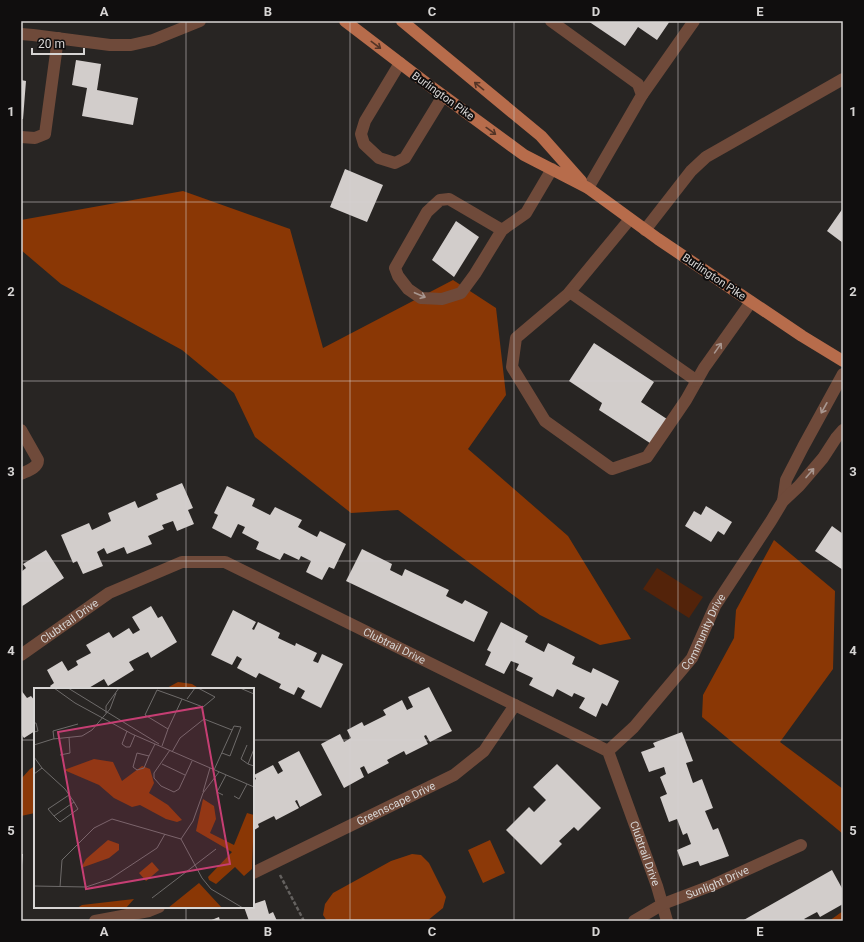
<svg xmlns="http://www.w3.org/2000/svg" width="864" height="942" viewBox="0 0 864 942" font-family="Roboto,sans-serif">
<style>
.green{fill:#53230a}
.forest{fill:#8a3705}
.water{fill:#8c3908}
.building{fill:#d2cdcb}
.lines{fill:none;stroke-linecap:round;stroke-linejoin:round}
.path{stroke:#64615f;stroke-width:2.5;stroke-dasharray:4 2;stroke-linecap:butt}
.minor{stroke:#6f4a3a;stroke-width:12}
.major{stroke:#b76c4b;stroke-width:12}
.oneway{stroke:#533426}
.oneway2{stroke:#a8968f}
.grid{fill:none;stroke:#d7d5d4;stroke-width:1;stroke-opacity:0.55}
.labels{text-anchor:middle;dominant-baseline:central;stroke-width:4;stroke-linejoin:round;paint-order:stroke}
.street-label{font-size:11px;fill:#d7d5d4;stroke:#100e0e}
.inset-road{fill:none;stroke:#6e6b6a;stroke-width:1}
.view{fill:#c63e73;fill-opacity:0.15;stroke:#c63e73;stroke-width:2}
.inset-edge{fill:none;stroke:#d7d5d4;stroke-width:2}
.neatline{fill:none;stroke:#d7d5d4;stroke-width:1.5}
.grid-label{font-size:13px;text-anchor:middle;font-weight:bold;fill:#d7d5d4}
</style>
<rect width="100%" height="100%" fill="#282523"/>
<path class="green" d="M657,568L703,597L689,618L643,589Z"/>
<path class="forest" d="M183,191L290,229L323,348L453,280L496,308L506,395L468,449L568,536L631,639L600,645L540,615L398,510L351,513L255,437L234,393L182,350L61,284L21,250V220Z
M774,540L835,591L833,669L780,742L843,789V834L702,717L703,695L734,638L736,610Z
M843,911V921H829Z"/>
<path class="water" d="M178,682L192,684L200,689H165Z
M35,766V813L21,816V779L30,769Z
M490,840L505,873L483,883L468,850Z
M412,854L421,855L429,863L446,897L443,908L427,921H327L323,915L325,904L333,893L391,861Z"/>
<path class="building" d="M588,21H670L657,40L638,27L625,46Z
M76,60L101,64L97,90L138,98L133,125L82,116L87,88L72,85Z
M21,80L26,81L23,119H21Z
M345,169L383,185L367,222L330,207Z
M843,208V243L827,231Z
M456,221L479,237L454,277L432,260Z
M594,343L654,382L641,402L670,421L653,445L599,410L602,403L569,381Z
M182,483L193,508L188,510L194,524L177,531L173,521L162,525L164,529L148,536L152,544L127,554L124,547L107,554L104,548L97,552L103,566L83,574L77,561L73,563L61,535L89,523L92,530L111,521L108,513L135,501L138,508L158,499L156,494Z
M227,486L255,499L252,506L270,515L275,507L302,520L298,527L317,537L320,531L346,544L334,569L329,567L322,580L306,572L311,561L301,556L299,560L284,553L280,560L256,549L259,542L242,533L245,527L238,524L231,538L212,528L218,515L214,513Z
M706,506L732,522L724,535L718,531L711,542L685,526L694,511L701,515Z
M832,526L843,534V570L815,551Z
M362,549L392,564L390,570L402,576L405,569L449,590L446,596L462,604L465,600L488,612L474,642L346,581Z
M46,550L64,578L21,607V572L26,568L23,564Z
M151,606L158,618L162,616L177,642L151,658L148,652L129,662L134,670L108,686L104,679L87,689H52L50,686L54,683L47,670L62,661L68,671L78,665L76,661L91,653L86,645L109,632L113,638L129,628L133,634L140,630L132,617Z
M233,610L256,622L252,629L254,630L258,622L280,633L278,638L295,646L296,643L317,653L313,661L318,663L322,654L343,664L321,708L301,698L305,691L298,687L294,695L279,688L281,684L259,673L256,678L237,668L242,659L237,656L232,665L211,655Z
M501,622L528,636L525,642L544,652L548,643L575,657L572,664L591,673L593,668L619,681L607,706L602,703L596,717L579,708L585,698L574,693L572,697L557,689L553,697L529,685L533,678L516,670L519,664L511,661L504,674L485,665L491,652L487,650Z
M429,687L452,731L430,742L426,735L424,736L428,744L406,755L404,751L387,760L389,763L368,774L364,766L360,768L364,777L344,788L321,744L340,734L344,742L351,738L347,730L362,722L364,726L386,715L383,710L402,700L407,710L413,707L408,697Z
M21,690L27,698L31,696L35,701V731L24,738L21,734Z
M682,732L693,761L686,763L693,783L702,779L713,808L705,811L713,830L718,828L729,856L700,866L698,861L683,866L677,850L691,844L687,833L683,835L677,819L669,822L660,797L667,794L660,777L666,774L664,767L649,772L641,752L655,747L653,743Z
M299,751L322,795L300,807L297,800L295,801L299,808L276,820L274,816L258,824L259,827L253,831V781L256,779L254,775L273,765L278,774L283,771L278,762Z
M557,764L601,808L578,831L574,827L559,841L562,844L541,865L506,830L529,807L534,812L546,800L533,787Z
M21,854H23L22,865H21Z
M832,870L843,890V904L820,917L817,912L804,919L806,921H742Z
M265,900L269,914L273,912L277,921H249L244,907H253V904Z
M219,917L220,921H209Z"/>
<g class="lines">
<path class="path" d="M280,875L304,921"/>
<g class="minor">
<path d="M551,21L638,84L642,95L588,188"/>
<path d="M21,34L33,35L110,45H131L153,40L200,21"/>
<path d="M400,63L365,121L361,134L364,144L379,158L395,163L405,158L443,96"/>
<path d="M642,95L694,21"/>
<path d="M21,137L35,138L45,134L58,38"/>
<path d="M630,219L568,294L516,338L512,367L545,421L612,469L647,457L686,400L704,368L751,302"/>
<path d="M502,230L475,274L461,293L442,299L421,298L408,289L398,276L395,268L427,212L440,200L449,199L502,230L526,213L552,169"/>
<path d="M645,230L691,171L706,157L843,79"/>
<path d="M570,292L697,381"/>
<path d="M21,430L38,460C38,468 27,471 21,474"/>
<path d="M783,501L786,480L803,447L843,374"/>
<path id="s1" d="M21,655L109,593L182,562H225L608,751L657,886L667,921"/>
<path id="s2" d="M608,751L634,727L692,658L715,606L771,521L783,501L799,486L823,458L836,438L843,430"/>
<path id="s3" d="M253,873L454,775L484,751L515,705"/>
<path d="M95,921L149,911L159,907"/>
<path id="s4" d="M634,921L663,904L713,885L801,845"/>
</g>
<path class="major" d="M345,21L430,86L524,155L588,188L658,239L802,336L843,361
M402,21L541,136L581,181"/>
</g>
<defs><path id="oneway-shaft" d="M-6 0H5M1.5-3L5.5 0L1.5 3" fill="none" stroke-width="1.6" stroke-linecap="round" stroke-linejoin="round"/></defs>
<g class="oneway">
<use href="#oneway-shaft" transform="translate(376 45) rotate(37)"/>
<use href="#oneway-shaft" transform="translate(479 86) rotate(-141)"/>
<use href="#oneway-shaft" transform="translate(491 131) rotate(36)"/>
</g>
<g class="oneway2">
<use href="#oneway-shaft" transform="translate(420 295) rotate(23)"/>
<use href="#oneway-shaft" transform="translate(718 348) rotate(-55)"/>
<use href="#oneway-shaft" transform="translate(824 408) rotate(119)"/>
<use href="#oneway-shaft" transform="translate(810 473) rotate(-49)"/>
</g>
<path class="grid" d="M186,21V689M350,21V921M514,21V921M678,21V921M21,202H843M21,381H843M21,561H843M21,740H35M253,740H843M186,907V921"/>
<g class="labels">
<g class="street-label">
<text transform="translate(443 96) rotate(36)">Burlington Pike</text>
<text transform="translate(714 277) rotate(34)">Burlington Pike</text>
<text stroke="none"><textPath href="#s1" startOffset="59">Clubtrail Drive</textPath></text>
<text stroke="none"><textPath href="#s2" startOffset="154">Community Drive</textPath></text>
<text stroke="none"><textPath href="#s1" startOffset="419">Clubtrail Drive</textPath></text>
<text stroke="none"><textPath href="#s3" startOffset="159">Greenscape Drive</textPath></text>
<text stroke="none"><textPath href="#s1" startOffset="766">Clubtrail Drive</textPath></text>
<text stroke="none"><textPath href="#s4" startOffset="92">Sunlight Drive</textPath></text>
</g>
</g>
<g transform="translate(34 688)">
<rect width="220" height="220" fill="#282523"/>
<path d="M60,71L79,74L88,93L108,78L116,81L120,95L115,105L134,117L148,132L143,134L132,131L106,117L98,119L80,110L65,97L30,82ZM169,111L180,118L182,131L176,145L200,157L213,125L220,127L218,181L210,188L201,179L182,196L175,192L174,189L198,164L162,143ZM165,195L188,220H134ZM100,211L92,220H43L48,217Z" fill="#8a3705"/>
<path d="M74,152L85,156V162L75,170L47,180L52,171ZM118,174L125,182L112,193L105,185Z" fill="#8c3908"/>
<path class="inset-road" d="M20,0L41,15L98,46L220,99M34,0L125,56M206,0L220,6M153,11L161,0M72,25V18L85,0M0,35H2L4,43L0,44M134,41L148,11L169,19L181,9L164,0M93,43L88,56L92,59H96L101,47M20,51L19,43L44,36M0,57L19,51L48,48L58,42L76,21L82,5M213,57L207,71L214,76M128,58L134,41L111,27L123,2L148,11M220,61L214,76L220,78M136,62L120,85V90L127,98L140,104L145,101L158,73M138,64L146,50L170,31L198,42M26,67L36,65L35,49M115,68L110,80L103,82L99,79L103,65L115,68L121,56M0,69L8,80L0,86M128,76L151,87M8,80L31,101L40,114L20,128L14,121L35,107M180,82L200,38L207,39L196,68L188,65M169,104L176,80M189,107L183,104L192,87M200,108L205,111L213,96M20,128L26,134L44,121L40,114M147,151L159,133L169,105L185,84M0,198L52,199L76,191L123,160L131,146M26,199L28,172L60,140L78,131L147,151L168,190L177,201L209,220M118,210L182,161"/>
<path class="view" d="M168,19L196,176L52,201L24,44Z"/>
<rect width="220" height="220" class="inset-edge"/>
</g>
<rect width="864" height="942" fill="none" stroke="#100e0e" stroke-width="44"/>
<path d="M32 48v6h52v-6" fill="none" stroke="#d7d5d4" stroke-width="2"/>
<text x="38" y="48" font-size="12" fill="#d7d5d4" stroke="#100e0e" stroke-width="3" paint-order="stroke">20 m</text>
<rect x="22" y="22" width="820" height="898" class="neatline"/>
<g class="grid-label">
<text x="104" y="16">A</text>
<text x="268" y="16">B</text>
<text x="432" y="16">C</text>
<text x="596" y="16">D</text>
<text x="760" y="16">E</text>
<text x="11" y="116">1</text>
<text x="853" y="116">1</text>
<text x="11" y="296">2</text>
<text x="853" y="296">2</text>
<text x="11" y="476">3</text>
<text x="853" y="476">3</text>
<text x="11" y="655">4</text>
<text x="853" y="655">4</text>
<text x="11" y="835">5</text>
<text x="853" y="835">5</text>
<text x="104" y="936">A</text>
<text x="268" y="936">B</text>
<text x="432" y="936">C</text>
<text x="596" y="936">D</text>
<text x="760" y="936">E</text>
</g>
</svg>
